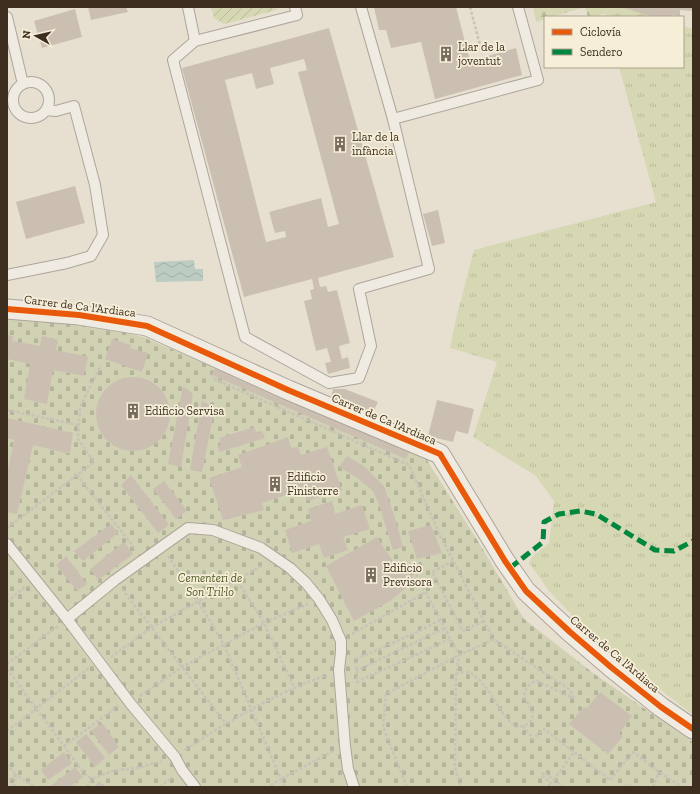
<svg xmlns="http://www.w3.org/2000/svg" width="700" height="794" viewBox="0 0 700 794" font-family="'Zilla Slab',serif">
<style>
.grass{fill:url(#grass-tufts)}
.forest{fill:url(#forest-firs)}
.cemetery{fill:url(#cemetery-stones)}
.garden{fill:url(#garden-furrows)}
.water{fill:url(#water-waves)}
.building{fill:#cbbfb2;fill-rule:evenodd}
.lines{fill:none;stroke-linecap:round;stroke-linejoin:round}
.lane-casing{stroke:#ada599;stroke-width:12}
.street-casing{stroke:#ada599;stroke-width:21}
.path{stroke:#c8c2b9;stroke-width:2.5;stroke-dasharray:3 2;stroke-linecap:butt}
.lane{stroke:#efebe3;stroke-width:10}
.street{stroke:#efebe3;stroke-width:19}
.quiet{stroke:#00873e;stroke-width:5;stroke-dasharray:10 5;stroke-linecap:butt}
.cycleway-casing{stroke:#f7eed8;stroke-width:8}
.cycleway{stroke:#e8590c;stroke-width:6}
.labels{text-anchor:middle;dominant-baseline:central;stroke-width:3.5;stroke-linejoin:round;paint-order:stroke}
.poi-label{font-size:12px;fill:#3d2e20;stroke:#f7eed8;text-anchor:start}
.street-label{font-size:12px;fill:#3d2e20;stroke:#f7eed8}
.park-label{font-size:12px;font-style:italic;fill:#4d5a26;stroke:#f7eed8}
</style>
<defs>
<pattern id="grass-tufts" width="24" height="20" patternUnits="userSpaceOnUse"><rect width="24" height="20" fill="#d6d7b3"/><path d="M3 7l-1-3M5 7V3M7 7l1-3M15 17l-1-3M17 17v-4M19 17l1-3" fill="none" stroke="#b9b99a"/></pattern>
<pattern id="forest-firs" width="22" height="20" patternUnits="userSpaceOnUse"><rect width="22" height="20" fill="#d6d7b3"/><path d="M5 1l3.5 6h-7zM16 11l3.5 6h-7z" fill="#b9b99a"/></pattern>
<pattern id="cemetery-stones" width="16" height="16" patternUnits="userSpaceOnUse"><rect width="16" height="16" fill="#d1d1b3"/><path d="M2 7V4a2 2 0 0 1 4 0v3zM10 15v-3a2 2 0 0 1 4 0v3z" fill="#b4b49a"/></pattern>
<pattern id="garden-furrows" width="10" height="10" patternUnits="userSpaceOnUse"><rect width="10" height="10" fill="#d6d7b3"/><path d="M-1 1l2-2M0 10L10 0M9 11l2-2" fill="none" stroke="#b9b99a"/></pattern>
<pattern id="water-waves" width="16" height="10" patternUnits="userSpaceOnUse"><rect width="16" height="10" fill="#bcccc2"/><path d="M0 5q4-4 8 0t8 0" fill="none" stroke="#a2b0a6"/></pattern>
</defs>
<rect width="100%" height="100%" fill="#e7e0d1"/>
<path class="grass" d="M611,7H622L653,17H606L605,14Z
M683,26L693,29V715L590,634L549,591L529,563L533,556L549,543L554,501L536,476L473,437L497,362L450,348L456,319L474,250L656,202L619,67H683Z"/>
<path class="forest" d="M533,7H611C604,15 599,17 588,17L585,7L552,17H545V19L536,22Z"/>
<path class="cemetery" d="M7,315L102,327L143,337L425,457L479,543L524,619L593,673L693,742V787H7Z"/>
<path class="garden" d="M211,7H277L276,10L224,24L214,18Z"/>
<path class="water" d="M194,260L195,269H203V281L156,282L154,262Z"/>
<path class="building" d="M88,7H126L128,12L91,20Z
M374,7H456L470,61L516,48L522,75L435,99L421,42L391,48L386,30H379Z
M621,7H693V11L680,10V16L673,15L672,17H653Z
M75,9L82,37L42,48L34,21Z
M329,28L394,257L318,278L320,287L326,286L328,292L337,290L350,343L339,346L342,359L348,357L350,368L328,374L325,363L331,362L327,348L316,351L304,301L312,299L310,290L314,289L312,279L244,297L182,68ZM304,59L307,70L298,72L339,224L328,227L321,198L269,212L275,233L285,231L286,237L266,242L225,80L252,73L256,89L274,84L270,68Z
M75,186L85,223L26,239L16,202Z
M438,210L445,243L432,246L423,214Z
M7,335L13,336L12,341L40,346L42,336L58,340L56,350L88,357L84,376L53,370L47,404L24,399L30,364L7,359Z
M112,339L131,345L130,348L148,353L142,372L105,359Z
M215,368L410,451L406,459L212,375Z
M96 414a37 37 0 1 1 74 0a37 37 0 1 1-74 0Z
M183,386L193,394L181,467L168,464Z
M333,389H345L378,402L372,414L331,397Z
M437,400L474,409L468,434L456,431L453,442L428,436Z
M202,401L215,408L202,472L190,470Z
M7,418L73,433L70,454L33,445L17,514L7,512V474L14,440L7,438Z
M254,427L256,432L262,431L265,438L220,452L217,446L221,445L219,438Z
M288,437L291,448L298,447L301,455L327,447L342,490L307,501L303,489L262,503L264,510L223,520L209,478L242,467L238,455Z
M347,456L365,467L384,486L395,518L403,547L393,550L379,505L373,491L356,477L339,467Z
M131,475L169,525L158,533L121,485Z
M164,481L187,511L176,519L153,489Z
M332,501L335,514L362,505L370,529L343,537L348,550L324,558L319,544L292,553L285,530L311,521L308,509Z
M111,524L118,533L83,561L74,551Z
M431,525L442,553L417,559L408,531Z
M377,537L398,569L408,567L414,581L390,601L354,621L326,566Z
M124,542L133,554L98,580L90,569Z
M66,556L87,584L77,591L56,565Z
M600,692L632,716L619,734L623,736L608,754L569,724L584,707L587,708Z
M102,723L119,747L109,755L91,731Z
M86,734L105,758L95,767L76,742Z
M64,752L72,763L48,780L41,770Z
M75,767L83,777L70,787H53L52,785Z
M98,781L107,787H95Z"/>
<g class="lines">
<defs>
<path id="lane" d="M188,7L195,41
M295,7L297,15L195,41L173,60L245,337L329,383L359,378L371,346L359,289L429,269L393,119L538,80L518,7
M361,7L393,119
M7,17L23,84
M13 100a18 18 0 1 1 36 0a18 18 0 1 1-36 0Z
M7,275L67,263L91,256L103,235L95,185L74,106L56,111L46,110
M7,544L67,619L130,703L175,757L182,770L195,787
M67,619L115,580L188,528L213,530L261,548L290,568L306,583L319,599L332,620L341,641V652L339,670L345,746L348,769L354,787"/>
<path id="street" d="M7,309L79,315L147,326L288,390L440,454L505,561L526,591L570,632L612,668L661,707L693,729"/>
</defs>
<use href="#lane" class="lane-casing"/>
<use href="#street" class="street-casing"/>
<path class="path" d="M470,7L481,49
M214,379L409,465L440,535L484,621L493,639L570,690L574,699
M7,410L78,425
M77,475L136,550
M7,528L94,462L78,439L80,407L101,365
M168,556L198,601L224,645L281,779L268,787
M453,561L432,572L463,631L484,621
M416,574L459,655L456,675L455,768L461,787
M237,580L263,565
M122,589L226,724
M7,602L25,587
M440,620L415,633L356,659L357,682L450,639
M352,634L426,592
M111,657L152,627L237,580L264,623L295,689
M7,664L58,626
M7,669L84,773L92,779
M356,671L445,628
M456,674C461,672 466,671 472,674C490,685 499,716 517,727C526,727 535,721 532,711C530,706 526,701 524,696C525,688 529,683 537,681L573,698
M140,696L182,667L264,623L308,604
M523,726L533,739L544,729L610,780L633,752L659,772L682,787
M7,731L89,668
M64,746L118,706
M185,750C230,720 276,693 327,675
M7,764L16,775L7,781
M554,780L574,752
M14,787L16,775L35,787
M87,787L92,779L112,771L142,767L161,761
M160,787L172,777
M285,787L281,779L333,751
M407,787L383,727L386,694L459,655L492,640
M548,787L551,783
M556,787L541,775L544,772L563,787
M624,787L627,785L635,787
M653,787L659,772"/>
<use href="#lane" class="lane"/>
<use href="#street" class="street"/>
<path class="quiet" d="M510,568L543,542L544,522L559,514L580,511L596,514L655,550L674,551L693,541"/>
<defs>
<path id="cycleway" d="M7,309L79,315L147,326L288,390L440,454L505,561L526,591L570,632L612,668L661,707L693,729"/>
</defs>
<use href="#cycleway" class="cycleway-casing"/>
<use href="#cycleway" class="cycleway"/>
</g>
<defs>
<symbol id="building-bare" viewBox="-9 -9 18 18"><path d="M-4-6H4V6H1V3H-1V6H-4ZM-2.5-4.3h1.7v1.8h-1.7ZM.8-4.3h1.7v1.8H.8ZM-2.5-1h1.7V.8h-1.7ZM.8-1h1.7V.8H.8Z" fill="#786c5e" stroke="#f7eed8" stroke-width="2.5" paint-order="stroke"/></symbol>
</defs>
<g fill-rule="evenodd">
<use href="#building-bare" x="435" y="43" width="22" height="22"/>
<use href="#building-bare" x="329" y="133" width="22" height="22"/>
<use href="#building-bare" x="122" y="400" width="22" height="22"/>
<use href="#building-bare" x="264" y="473" width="22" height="22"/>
<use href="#building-bare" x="360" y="564" width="22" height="22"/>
</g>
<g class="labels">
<g class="poi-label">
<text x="458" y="47">Llar de la<tspan x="458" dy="14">joventut</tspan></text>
<text x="352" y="137">Llar de la<tspan x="352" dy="14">infància</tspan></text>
<text x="145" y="411">Edificio Servisa</text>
<text x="287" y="477">Edificio<tspan x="287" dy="14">Finisterre</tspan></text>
<text x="383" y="568">Edificio<tspan x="383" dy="14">Previsora</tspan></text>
</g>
<g class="street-label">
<text transform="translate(80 306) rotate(7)">Carrer de Ca l'Ardiaca</text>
<text transform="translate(384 419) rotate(23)">Carrer de Ca l'Ardiaca</text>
<text transform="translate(615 654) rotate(40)">Carrer de Ca l'Ardiaca</text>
</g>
<g class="park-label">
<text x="210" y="578">Cementeri de<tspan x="210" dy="14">Son Tril·lo</tspan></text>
</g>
</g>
<rect width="700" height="794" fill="none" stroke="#3d2e20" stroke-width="16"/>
<rect x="544" y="16" width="140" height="52" fill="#f7eed8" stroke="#ada18e"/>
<rect x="552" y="29" width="20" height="6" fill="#e8590c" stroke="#ada18e"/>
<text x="580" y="36" font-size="12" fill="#3d2e20">Ciclovía</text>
<rect x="552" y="49" width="20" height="6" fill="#00873e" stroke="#ada18e"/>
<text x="580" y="56" font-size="12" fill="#3d2e20">Sendero</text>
<g transform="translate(36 36) rotate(278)" stroke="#f7eed8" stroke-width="3" paint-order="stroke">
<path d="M0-3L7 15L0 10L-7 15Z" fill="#3d2e20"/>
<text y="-6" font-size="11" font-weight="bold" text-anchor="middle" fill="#3d2e20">N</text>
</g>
</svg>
